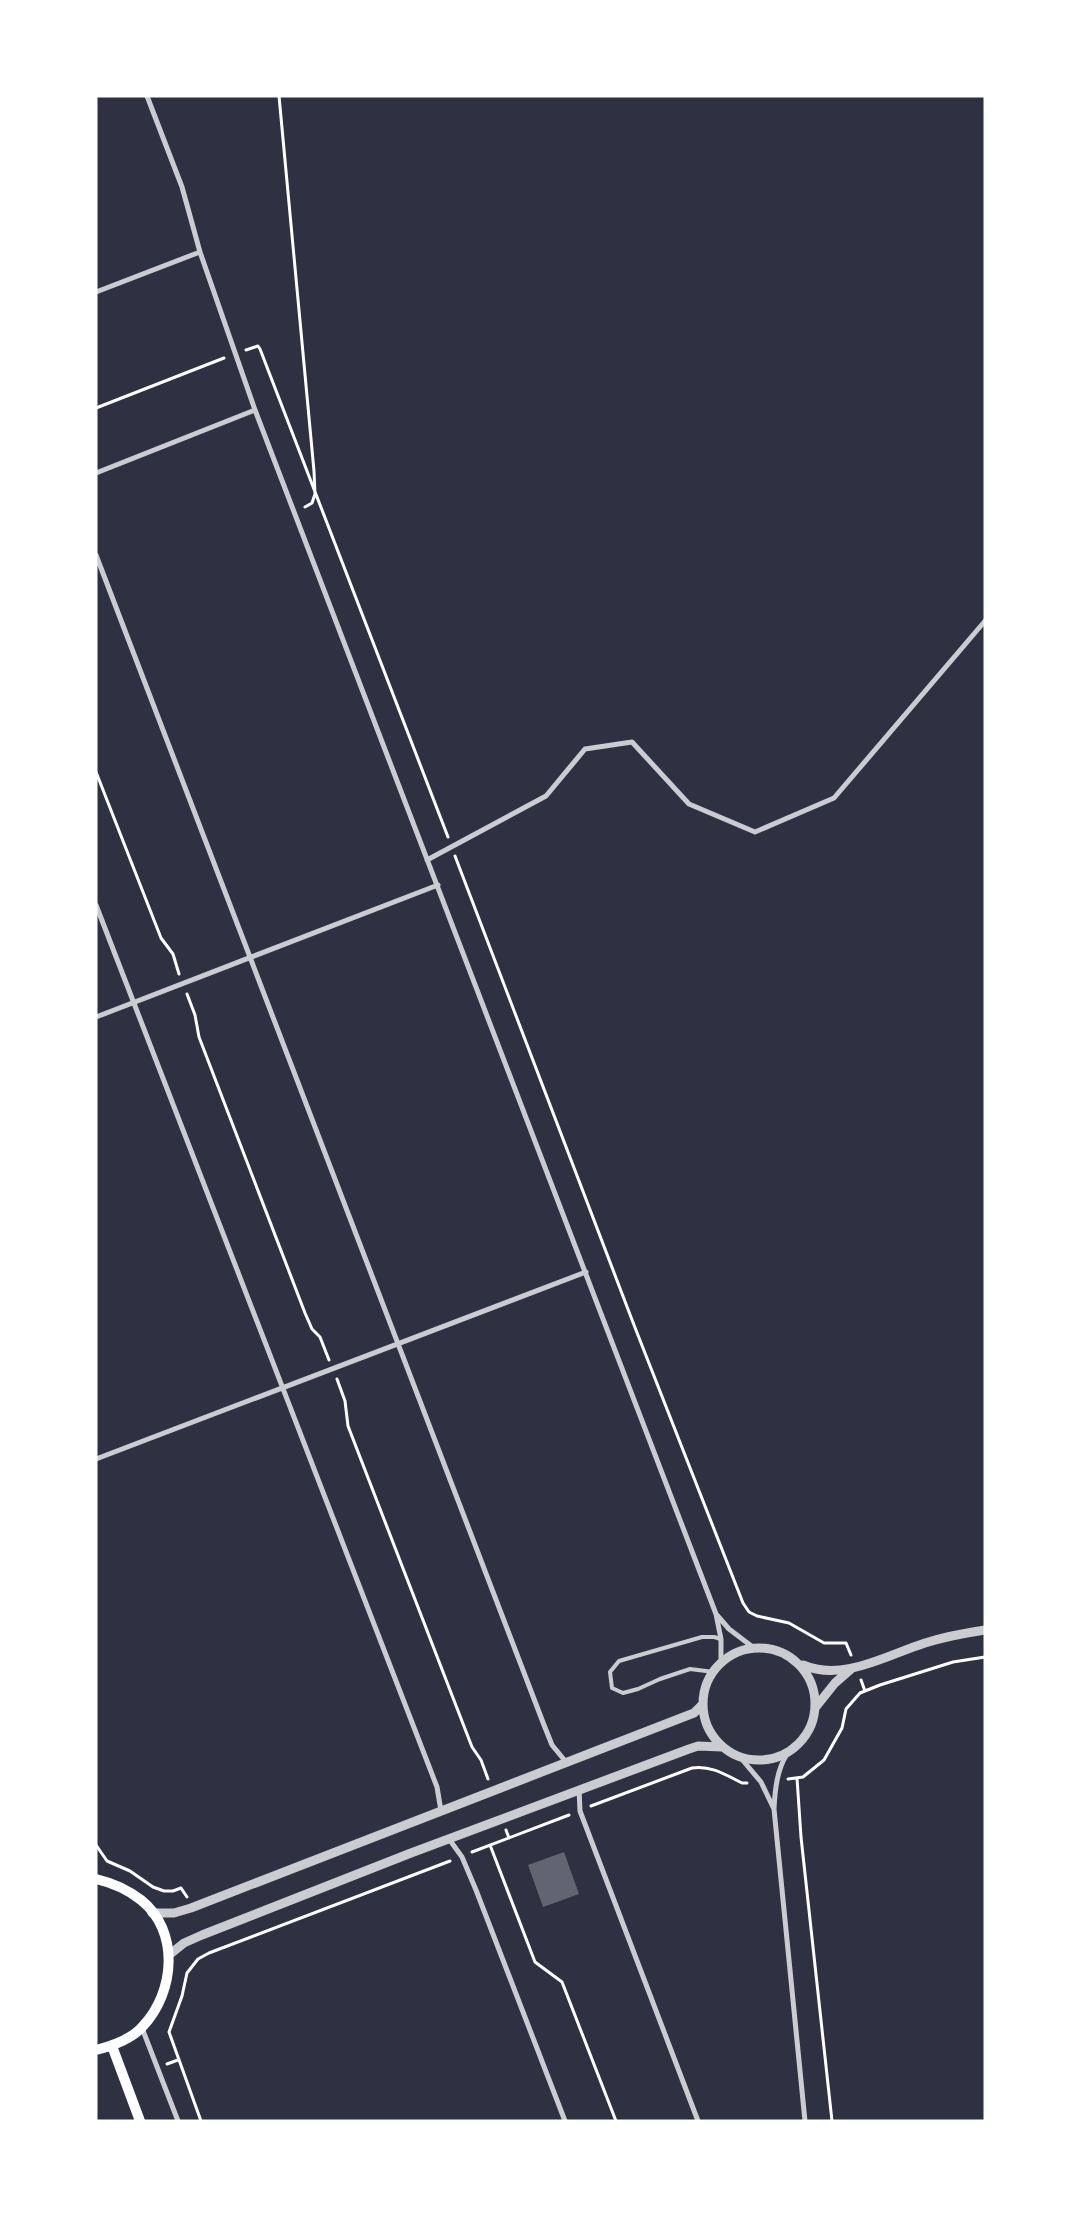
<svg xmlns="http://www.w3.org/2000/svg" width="1081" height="2217" viewBox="0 0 1081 2217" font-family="Cabin,sans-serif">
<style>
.building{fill:#626471}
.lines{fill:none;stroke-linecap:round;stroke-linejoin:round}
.path{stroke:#fff;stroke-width:3}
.service{stroke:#caccd0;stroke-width:4}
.minor{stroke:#caccd0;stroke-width:5}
.tertiary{stroke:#caccd0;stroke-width:9}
.secondary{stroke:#fff;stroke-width:10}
</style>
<rect width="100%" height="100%" fill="#2d3142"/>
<path class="building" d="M564,1852L579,1894L543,1907L528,1865Z"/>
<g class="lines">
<path class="path" d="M279,96L314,471L315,494L312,503L305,507
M246,350L258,346L260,349L448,837
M96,408L224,358
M96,772L161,938L173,954L179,974
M455,856L634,1325L743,1603L749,1612L757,1616L789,1623L824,1643H846L851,1655
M187,994L195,1015L199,1037L305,1313L312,1329L320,1337L329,1360
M337,1379L345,1401L348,1426L472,1747L481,1760L488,1779
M861,1680L865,1691
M797,1778L801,1837L832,2121
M788,1779L803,1777L824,1760L842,1728L846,1709L860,1693L880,1685L953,1662L985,1657
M591,1806L692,1768C711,1765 726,1775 742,1783H747
M506,1830L509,1838
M96,1845L107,1861L130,1871L153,1887L164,1891H173L181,1888L187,1897
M490,1845L535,1962L562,1982L616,2121
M472,1852L569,1815
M167,2064L178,2060
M201,2121L169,2032L182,1996L187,1973L198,1959L209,1953L450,1861"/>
<path class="service" d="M714,1672L690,1669L660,1679L638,1689L623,1693L612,1688L610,1672L619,1661L702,1637H714L721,1639"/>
<path class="minor" d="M147,96L182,187L200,252L255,410L716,1614
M96,292L200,252
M96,473L255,410
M96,555L544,1725L552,1745L566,1762
M427,860L546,796L585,749L632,742L689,804L755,832L834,798L985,621
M96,905L437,1787L441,1811
M96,1017L438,885
M96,1459L586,1272
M721,1664V1639L716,1614L729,1629L754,1648
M740,1757L761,1782L774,1809C775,1789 777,1770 787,1754
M579,1789L580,1811L698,2121
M774,1809L805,2121
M449,1839L462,1857L476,1890L565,2121
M142,2028L178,2121"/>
<path class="tertiary" d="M703 1704a56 56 0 1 1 112 0a56 56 0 1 1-112 0Z
M803,1665C843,1682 887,1655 925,1643C944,1637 965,1633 985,1630
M815,1708L835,1683L851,1669
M152,1913H174L191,1908L681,1718L694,1713L703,1704
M169,1955L184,1943L202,1935L411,1853L689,1749L698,1746L722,1747"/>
<path class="secondary" d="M96,1879C113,1883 127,1889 141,1900C180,1931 175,1992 143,2026C132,2039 112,2046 96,2050
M112,2046L140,2121"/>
</g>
<rect width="1081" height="2217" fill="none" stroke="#ffffff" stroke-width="195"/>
</svg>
